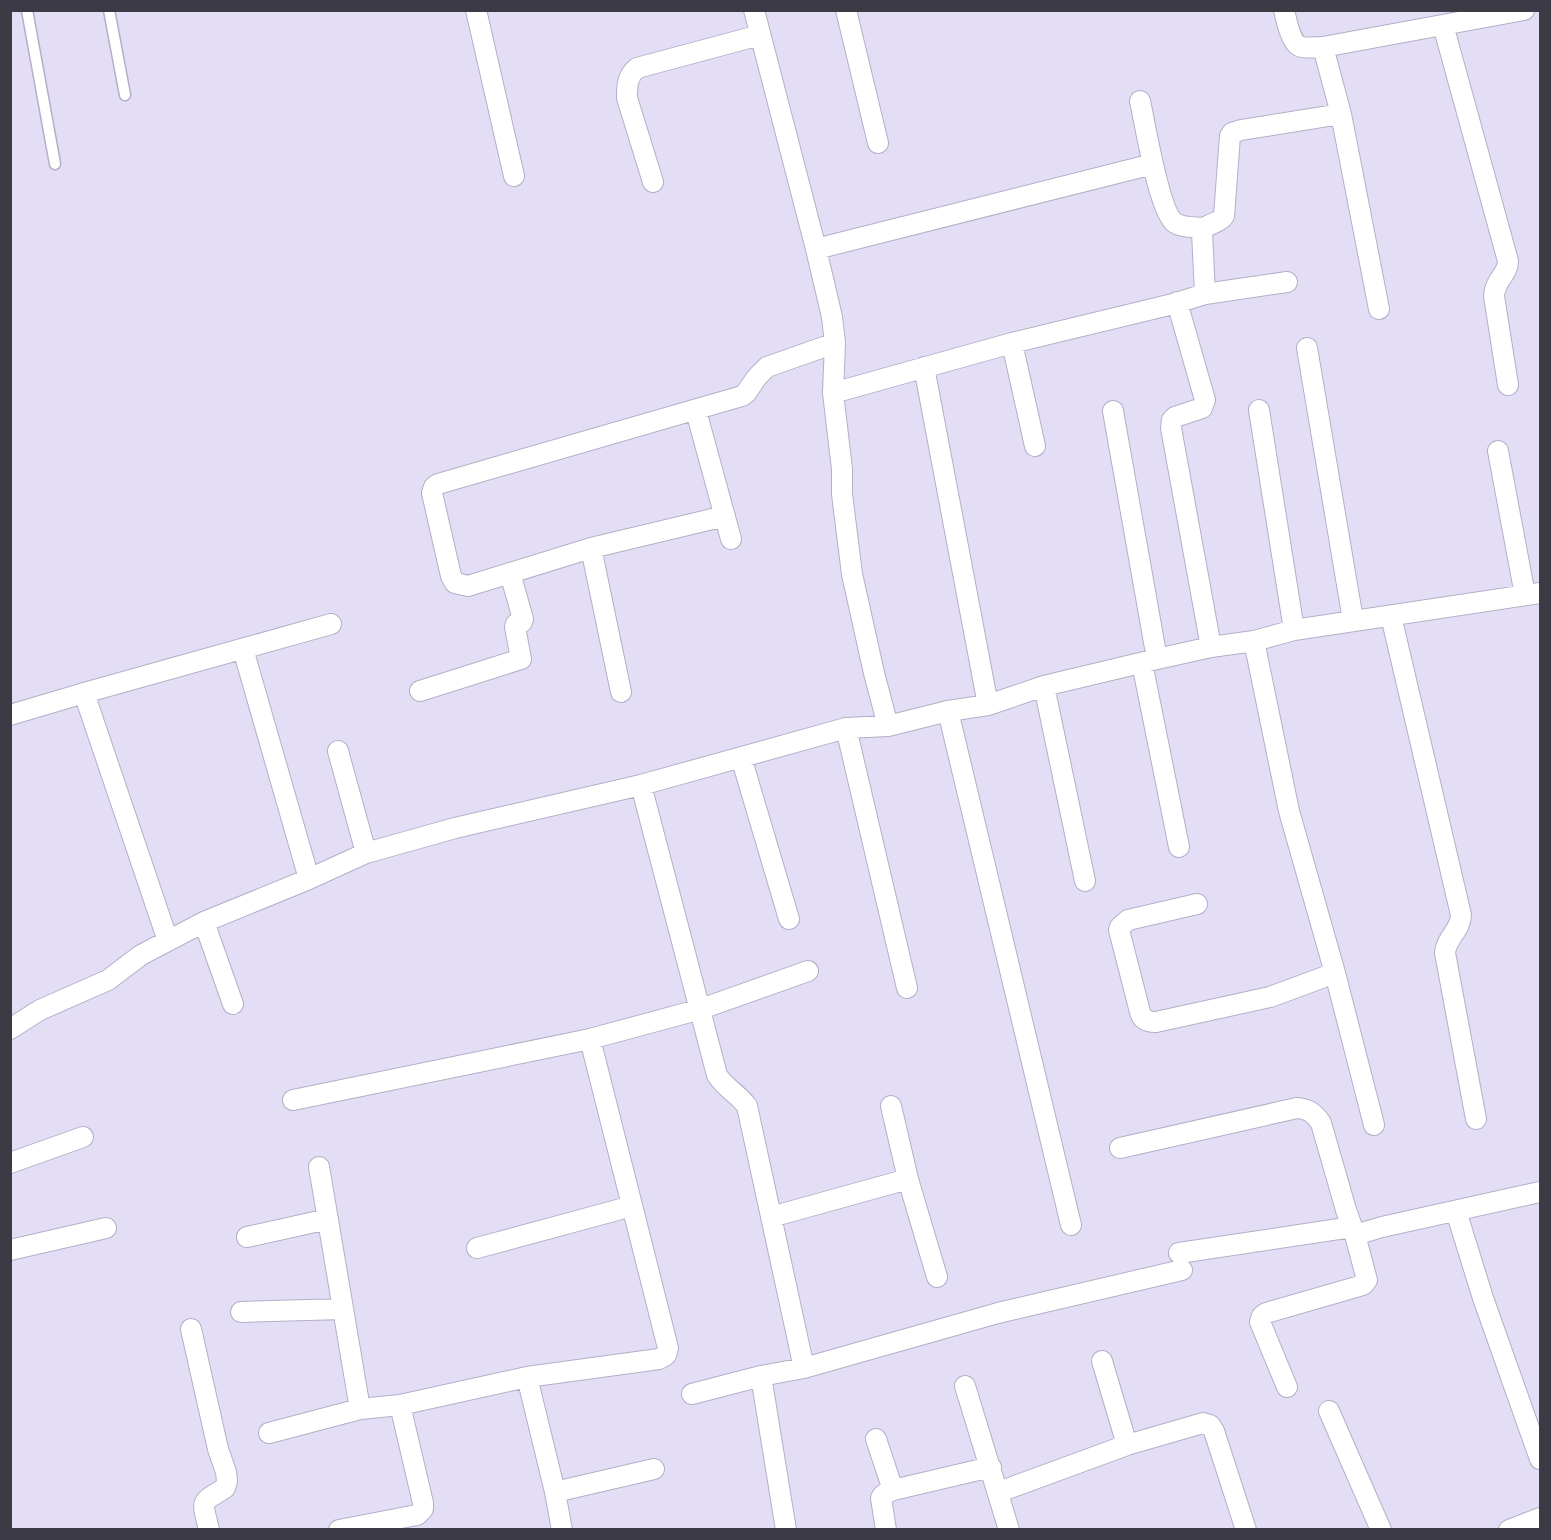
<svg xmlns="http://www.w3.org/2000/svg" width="1551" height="1540" viewBox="0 0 1551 1540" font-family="Arial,sans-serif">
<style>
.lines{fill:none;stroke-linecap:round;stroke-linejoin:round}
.lane-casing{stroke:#b4afc6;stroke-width:13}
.street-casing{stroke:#b4afc6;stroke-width:22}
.lane{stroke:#fff;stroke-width:10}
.street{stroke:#fff;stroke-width:20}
</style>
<rect width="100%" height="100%" fill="#e3def6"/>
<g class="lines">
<defs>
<path id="lane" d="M27,10L55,164
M109,10L125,95"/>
<path id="street" d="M476,10L514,176
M754,10L816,249L832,317L835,343L833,393L842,469V494L852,574L874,673L888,726
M846,10L878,143
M1284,10C1286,19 1291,42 1299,46C1305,49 1316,47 1323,47L1524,10
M1443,25L1508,261C1508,275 1495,279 1494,296L1508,385
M1323,47L1341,114L1379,309
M1140,101C1145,123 1159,212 1175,223C1183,228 1195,227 1203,228
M653,182L627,98C627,86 627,76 637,68L760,35
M816,249L1153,164
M1205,294L1202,232C1206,223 1219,224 1224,216L1230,136L1232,133L1241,130L1341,114
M1177,302L1205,400L1202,408L1175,417L1172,420L1171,428L1211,647
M1012,343L1035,446
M1307,348L1353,620
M924,367L988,705
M833,393L1012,343L1173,304L1205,294L1287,282
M1259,410L1294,630
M696,411L731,539
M1113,411L1157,659
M1498,451L1525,595
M725,516L591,548L468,586L455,583L451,576L432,493L434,487L438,484L742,396L746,393L757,377L767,367L835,343
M591,548L621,692
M1391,616L1461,915C1461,930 1446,938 1445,953L1476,1119
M1254,641L1289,811L1335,973L1374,1125
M243,649L309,879
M1142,663L1179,847
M1044,686L1085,881
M420,691L521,659L515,627L516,624L522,622L523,619L510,573
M84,693L168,941
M948,711L1071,1225
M10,715L84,693L331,624
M846,728L907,988
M338,751L366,853
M741,757L789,919
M641,785L717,1075C724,1087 738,1094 747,1106L804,1368
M1197,904L1128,920L1120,927L1119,930L1140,1012C1142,1020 1148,1022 1156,1022L1270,997L1335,973
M204,922L233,1004
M10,1029L40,1010L108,980L141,955L204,922L309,879L366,853L455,828L641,785L846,728L888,726L948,711L988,705L1044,686L1157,659L1211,647L1254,641L1294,630L1540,593
M293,1100L590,1039L701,1009L808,971
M891,1106L908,1179L937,1277
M1120,1148L1297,1108C1309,1109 1314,1113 1321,1123L1346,1210L1355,1235L1367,1280L1363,1285L1266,1313L1262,1316L1260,1322L1287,1387
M10,1163L83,1137
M319,1167L360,1409
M1456,1211L1483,1298L1540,1459
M771,1217L908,1179
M1355,1235L1382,1227L1540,1192
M247,1237L328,1219
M477,1248L632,1206
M10,1250L106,1228
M1179,1253L1352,1227
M241,1312L343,1309
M191,1329L218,1449L226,1472L227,1481L225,1488C199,1504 202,1499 209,1530
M1102,1361L1127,1445
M761,1376L786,1530
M527,1377L555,1492L562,1530
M965,1386L1009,1530
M692,1394L761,1376L804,1368L998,1313L1182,1270
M1329,1411L1381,1530
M269,1433L360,1409L400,1405L527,1377L659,1359L666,1355L668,1348L590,1039
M876,1439L893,1490L991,1467
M555,1492L654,1469
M999,1492L1127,1445L1203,1423L1210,1425L1214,1431L1246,1530
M339,1530L417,1515L423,1509V1503L400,1405
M886,1530L881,1498L883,1495L893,1490
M1509,1530L1540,1518"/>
</defs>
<use href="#lane" class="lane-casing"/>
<use href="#street" class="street-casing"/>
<use href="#lane" class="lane"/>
<use href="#street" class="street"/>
</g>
<rect width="1551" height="1540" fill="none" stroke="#3c3a44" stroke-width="24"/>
</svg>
